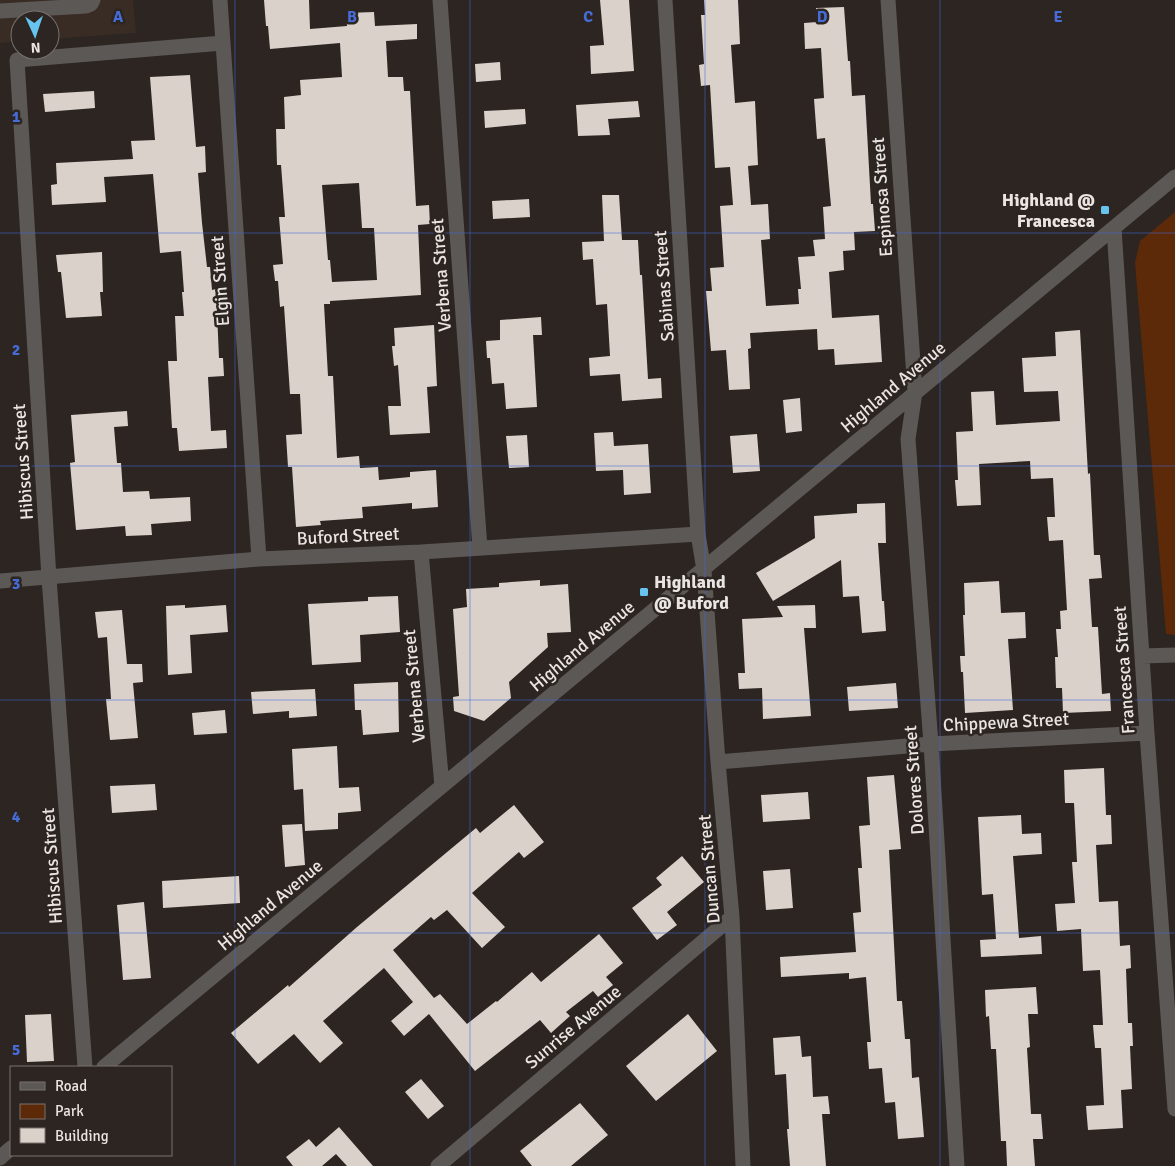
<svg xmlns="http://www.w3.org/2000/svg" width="1175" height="1166" viewBox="0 0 1175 1166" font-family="Signika,sans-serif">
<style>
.built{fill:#392c25}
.green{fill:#5c2a08}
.building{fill:#dad1cb;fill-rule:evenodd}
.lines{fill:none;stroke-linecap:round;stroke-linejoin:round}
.minor{stroke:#5c5856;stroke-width:15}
.grid{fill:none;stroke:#466cda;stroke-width:1;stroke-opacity:0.55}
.poi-dot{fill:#66c4ef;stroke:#2c2521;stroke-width:2}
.labels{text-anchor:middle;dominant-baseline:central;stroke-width:5;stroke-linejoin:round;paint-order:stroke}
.street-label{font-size:18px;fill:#eae5e2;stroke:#2c2521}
.poi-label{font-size:18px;font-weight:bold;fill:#eae5e2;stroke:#2c2521;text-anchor:end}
.grid-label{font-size:16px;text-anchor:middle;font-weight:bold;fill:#466cda;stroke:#2c2521;stroke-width:5;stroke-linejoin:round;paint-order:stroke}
</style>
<rect width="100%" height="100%" fill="#2c2521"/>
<path class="built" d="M0,0H133L136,33L50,39V20H20V41L0,43Z"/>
<path class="green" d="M1175,212V635L1166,634L1135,263L1140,241Z"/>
<path class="building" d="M264,0H309L310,29L347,26L346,13L374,12L375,26L417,24V39L386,41L388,77H403L404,91H410L416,206L429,205L430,224L418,225L421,295L330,301V304H324L328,376H333L337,458L359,456L360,468L378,467L379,480L410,477V472L436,470L438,507L412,509V503L362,507L363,518L320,521L321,525L296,527L292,467H288L286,435L302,434L300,394H290L284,306L280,307L278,281H275L273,265L283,264L279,217H285L281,165H277L276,129H285L284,97L301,95L300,80L342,77L340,43L270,49L268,26H266ZM359,183L362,228H374L377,280L332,282L330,260H328L322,185Z
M600,0H629L634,71L591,74L590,46L604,45Z
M704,0H738L740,44L731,45L735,103L755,101L758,165L748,166L751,205L768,204L770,239L761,240L766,306L799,304L798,289H801L798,257L815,256L813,240L825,239L823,207L831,206L825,138L817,139L814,99L824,98L821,48L805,49L804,23L817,22L816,8L844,7L848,61H850L852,96L865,95L871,204H873L875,231L854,232L855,250L843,251L844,270L829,272L832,318L879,315L882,362L835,365L834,349L818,350L817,329L750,333L751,348L748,349L750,389L729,390L726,350L711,351L706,291H712L710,268L724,267L720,206L733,205L730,167L715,168L710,85L701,86L699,65L704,64L701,15H705Z
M500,62L501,80L476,82L475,64Z
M190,75L196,147L205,146L206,172L198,173L202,223L207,267H210L212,290L216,289L219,358H223L224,376L208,377L211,431L226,430L227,448L179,451L177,428H172L168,361H177L175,316H184L182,292H184L181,251L160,253L153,174L104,177L106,202L52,205L51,185L57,184L56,163L133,159L131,141L155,140L150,77Z
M94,91L95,108L45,112L43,94Z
M638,101L640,117L608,119L610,135L578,136L576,105Z
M525,109L526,124L485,128L484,111Z
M602,195H619L622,240H638L640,275H642L648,379L661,378L662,398L622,401L620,374L590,376L589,358L610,356L607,304L596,305L593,259L583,260L582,242L604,241Z
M529,199L530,217L493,219L492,201Z
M102,252L103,292H100L102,316L66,318L61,272H58L56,255Z
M541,317L542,335H533L537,407L506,409L504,383L492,384L490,358H487L486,341L500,340V320Z
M434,325L437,386L427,387L430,433L390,435L388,406H401L398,365L394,366L392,346H395L394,328Z
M1080,330L1088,474L1090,473L1094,555H1100L1102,578L1089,579L1092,627H1098L1102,694L1110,693L1111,711L1063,713L1062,688H1056L1055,657H1058L1056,629H1061L1060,611L1067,610L1063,540L1049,541L1047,517H1055L1053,478L1031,479L1030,461L979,464L981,505L957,506L955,480H958L956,432L973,431L971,392L994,391L996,425L1060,421L1058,391L1024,392L1022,358L1056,356L1055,332Z
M800,398L802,431L786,433L783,400Z
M127,411L128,426L114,427L117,463H121L123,492L149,491L150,499L190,497L191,521L151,524L152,535L126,536L125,526L76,530L70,463L75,462L71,415Z
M613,432L614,446L648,444L651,493L624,495L623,470L596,471L594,433Z
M757,434L760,471L733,473L730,436Z
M527,435L529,467L509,468L506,436Z
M885,503L886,543H878L882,601H884L886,631L862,633L859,596L843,597L841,560L773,601L756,573L815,538L814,516L857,513V504Z
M540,580V586L568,584L571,632L547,633L548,647L509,682L511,698L484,721L454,711L453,697L459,696L453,609L467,607L466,589L499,587V583Z
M999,581L1001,613L1025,612L1026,638L1008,639L1013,710L965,713L963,672H961L960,656H965L963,615H965L964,583Z
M398,596L400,632L360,635L361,662L312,665L308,604L368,601V597Z
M185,605V608L226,605L228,632L190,635L192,673L168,675L166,606Z
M815,605L816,628H804L811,716L763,719L762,688L739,689L738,673H745L742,619L783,617L777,606Z
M122,610L127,664H142L143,682L133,683L138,738L110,740L106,699H111L107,637L98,638L95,612Z
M398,682L399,732L363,735L361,710H355L354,684Z
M896,683L898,708L849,711L847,687Z
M315,689L317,716L289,718V711L253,714L251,692Z
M225,710L227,733L194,735L192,713Z
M337,746L339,788L359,787L361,811L338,813V829L305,831L303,789L294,790L292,749Z
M1104,768L1106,815H1111L1112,844L1096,845L1099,902L1118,901L1120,946L1130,945L1131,968L1126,969L1128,1023H1132L1133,1046H1130L1132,1089L1121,1090L1123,1128L1088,1130L1086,1106L1104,1105L1101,1048H1095L1093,1025H1103L1100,970L1083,971L1081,929L1057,931L1055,904L1075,903L1072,862H1077L1074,803H1065L1064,770Z
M894,775L901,849L889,850L897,1001H902L905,1039H910L912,1078L919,1077L924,1137L898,1139L895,1102L885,1103L882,1068L869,1069L867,1042H871L866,977L849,979V973L781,977L780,957L856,952L853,913L861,912L858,868H862L859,826L870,825L867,777Z
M155,784L157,810L112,813L110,786Z
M808,792L810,819L763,822L761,795Z
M514,805L544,842L524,858L519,852L472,893L505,927L482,948L447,910L434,920L431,917L393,950L434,998L440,994L467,1024L496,1001L497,1002L532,972L541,982L599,934L623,963L606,977L613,985L598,997L593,991L566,1012L570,1016L551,1033L540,1020L475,1071L429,1014L404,1036L391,1021L413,1002L384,968L323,1021L343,1043L320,1063L294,1034L258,1064L231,1033L288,985L289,987L357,927L476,828L480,833Z
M1021,815L1022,834L1041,833L1042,854L1013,856L1019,938L1041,936L1042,954L981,957L980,940L996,939L993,894L982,895L978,817Z
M302,824L305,865L285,867L282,825Z
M682,856L704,882L667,912L677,925L657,940L632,908L662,885L656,878Z
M790,869L793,908L766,910L763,871Z
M239,876L240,903L163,908L162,881Z
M144,902L151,978L123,980L117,905Z
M1036,987L1038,1014H1028L1030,1047L1027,1048L1031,1114H1041L1043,1139H1033L1035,1166H1007L1006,1141H1001L996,1049H991L989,1016L986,1017L985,990Z
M51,1014L54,1061L27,1062L25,1015Z
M688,1014L717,1051L656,1101L626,1066Z
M800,1036L802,1057L811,1056L813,1097L828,1096L830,1114H822L826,1166H790L787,1129H789L786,1074L775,1075L773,1038Z
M421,1079L444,1106L428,1119L405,1092Z
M580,1103L608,1135L571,1166H532L520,1151Z
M339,1127L373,1166H347L336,1154L322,1166H293L286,1157L309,1139L316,1147Z"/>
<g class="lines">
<path class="minor" d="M220,0L259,559
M440,0L480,548
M665,0L698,534L704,570L718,762L732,917L743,1166
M888,0L915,392L908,439L931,744L957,1166
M0,11L86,6L91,4L93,0
M1114,228L1147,733L1175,1109
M421,552L442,786
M0,581L259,559L421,552L698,534
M1142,656L1175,655
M718,762L931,744L1147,733
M85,1067L49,578L17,60L223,43
M104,1067L1175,177
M0,1158L11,1148
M438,1166L732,917"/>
</g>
<path class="grid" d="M235,0V1166M470,0V1166M705,0V1166M940,0V1166M0,233H1175M0,466H1175M0,700H1175M0,933H1175"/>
<g class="poi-dot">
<rect x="1100" y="205" width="10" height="10" rx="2.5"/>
<rect x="639" y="587" width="10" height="10" rx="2.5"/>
</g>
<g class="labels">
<g class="street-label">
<text transform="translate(882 197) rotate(-94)">Espinosa Street</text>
<text transform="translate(441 275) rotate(-94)">Verbena Street</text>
<text transform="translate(220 281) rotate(-94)">Elgin Street</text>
<text transform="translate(664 286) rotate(-94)">Sabinas Street</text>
<text transform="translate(893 387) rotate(-40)">Highland Avenue</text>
<text transform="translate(23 462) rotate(-94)">Hibiscus Street</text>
<text transform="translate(348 536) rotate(-3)">Buford Street</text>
<text transform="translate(582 646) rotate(-40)">Highland Avenue</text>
<text transform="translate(1124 670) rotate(-94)">Francesca Street</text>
<text transform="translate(414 686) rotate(-95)">Verbena Street</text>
<text transform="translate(1006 722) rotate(-3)">Chippewa Street</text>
<text transform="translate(914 780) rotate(-94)">Dolores Street</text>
<text transform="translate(52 866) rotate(-94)">Hibiscus Street</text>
<text transform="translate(709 869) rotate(-95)">Duncan Street</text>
<text transform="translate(270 905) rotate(-40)">Highland Avenue</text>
<text transform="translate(573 1027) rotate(-40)">Sunrise Avenue</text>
</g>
<g class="poi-label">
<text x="1095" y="200">Highland @<tspan x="1095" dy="21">Francesca</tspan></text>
<text x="654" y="582" text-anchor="start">Highland<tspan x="654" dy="21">@ Buford</tspan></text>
</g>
</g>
<g class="grid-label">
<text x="118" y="22">A</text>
<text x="352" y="22">B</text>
<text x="588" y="22">C</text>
<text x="822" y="22">D</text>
<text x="1058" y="22">E</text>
<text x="16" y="122">1</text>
<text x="16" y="355">2</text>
<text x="16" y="589">3</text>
<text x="16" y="822">4</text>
<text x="16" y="1055">5</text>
</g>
<rect x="10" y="1066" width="162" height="90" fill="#2c2521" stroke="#78726e"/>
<rect x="20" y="1082" width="25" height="8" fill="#5c5856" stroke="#78726e"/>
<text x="55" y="1091" font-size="15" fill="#eae5e2">Road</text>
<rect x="20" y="1104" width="25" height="15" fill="#5c2a08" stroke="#78726e"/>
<text x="55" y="1116" font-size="15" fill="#eae5e2">Park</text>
<rect x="20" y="1128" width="25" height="15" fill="#dad1cb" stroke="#78726e"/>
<text x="55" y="1141" font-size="15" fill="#eae5e2">Building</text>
<g transform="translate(35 35) rotate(177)"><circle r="24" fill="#2c2521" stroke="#78726e"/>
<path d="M0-4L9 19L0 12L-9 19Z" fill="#66c4ef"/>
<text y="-8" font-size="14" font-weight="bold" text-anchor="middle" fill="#eae5e2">N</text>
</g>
</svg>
